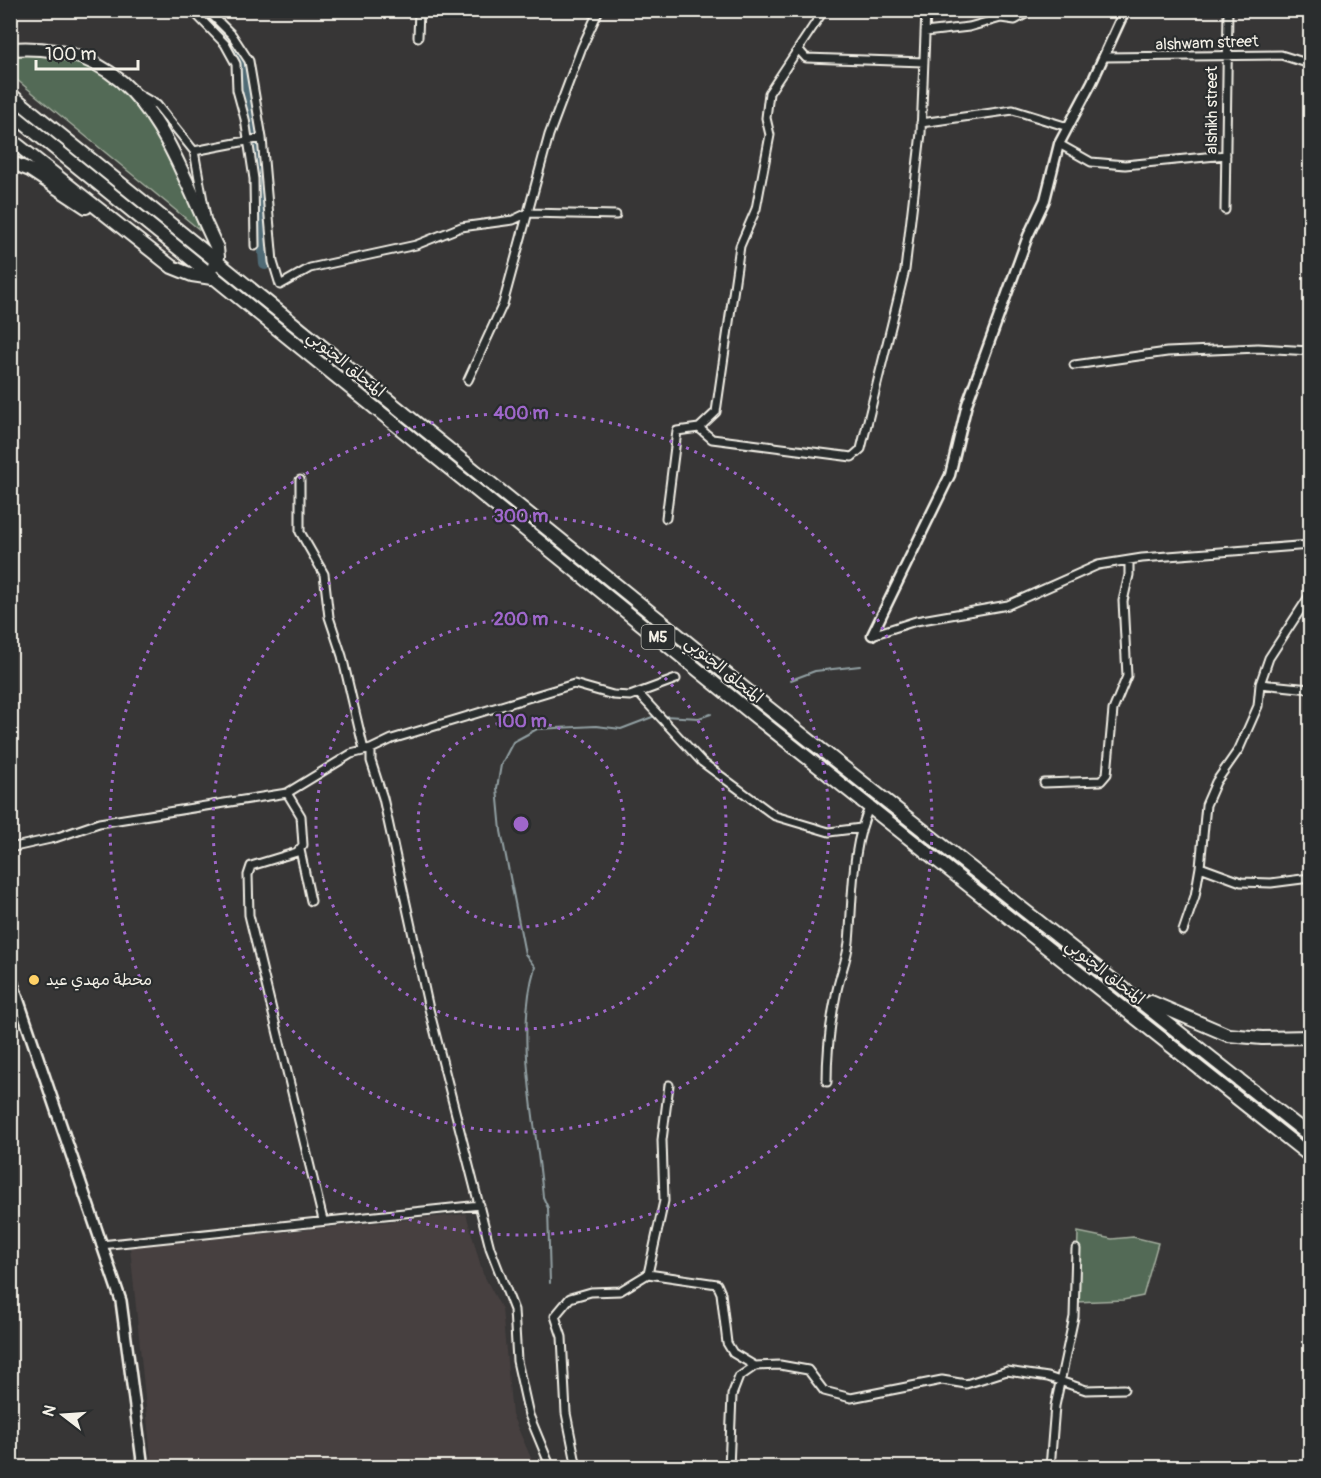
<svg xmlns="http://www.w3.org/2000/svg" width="1321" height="1478" viewBox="0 0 1321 1478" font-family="Pangolin,'Playpen Sans Arabic',sans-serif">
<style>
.built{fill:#474040}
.green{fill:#536a56;stroke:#a4ae9f;stroke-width:1.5}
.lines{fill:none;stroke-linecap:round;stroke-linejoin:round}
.stream{stroke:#92a0a3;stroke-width:2}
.river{stroke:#506a75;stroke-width:12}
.minor-casing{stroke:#f4f1e8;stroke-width:11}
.tertiary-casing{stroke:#f4f1e8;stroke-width:13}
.secondary-casing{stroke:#f4f1e8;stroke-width:14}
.trunk-casing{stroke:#f4f1e8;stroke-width:16}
.minor{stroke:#2a2d2e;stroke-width:7}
.tertiary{stroke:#2a2d2e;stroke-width:8}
.secondary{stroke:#2a2d2e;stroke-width:9}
.trunk{stroke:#2a2d2e;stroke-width:12}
.ring{fill:none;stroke:#9f67cb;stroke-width:3;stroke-dasharray:3 6}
.poi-dot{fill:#ffd166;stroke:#2a2d2e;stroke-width:2}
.labels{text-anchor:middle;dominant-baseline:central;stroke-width:4.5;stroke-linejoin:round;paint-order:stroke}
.shield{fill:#2a2d2e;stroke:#b7b6b0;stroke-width:1.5}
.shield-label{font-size:15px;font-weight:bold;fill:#f4f1e8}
.street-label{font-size:16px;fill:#f4f1e8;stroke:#2a2d2e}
.poi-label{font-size:16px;fill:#f4f1e8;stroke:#2a2d2e;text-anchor:start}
.centre{fill:#9f67cb;stroke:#2a2d2e;stroke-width:3}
.ring-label{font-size:18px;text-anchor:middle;font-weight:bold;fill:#9f67cb;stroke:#2a2d2e;stroke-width:4.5;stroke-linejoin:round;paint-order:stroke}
</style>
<rect width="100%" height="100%" fill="#373636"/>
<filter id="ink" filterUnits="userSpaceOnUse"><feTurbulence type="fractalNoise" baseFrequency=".0167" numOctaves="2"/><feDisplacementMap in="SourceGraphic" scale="12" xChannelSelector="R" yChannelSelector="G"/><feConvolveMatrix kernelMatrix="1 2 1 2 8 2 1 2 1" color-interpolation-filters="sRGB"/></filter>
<g filter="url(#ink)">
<path class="built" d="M466,1214L483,1274L502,1309L512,1415L535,1467H152L130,1247Z"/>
<path class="green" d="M10,54C34,55 56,55 78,63C150,88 175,168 201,231L11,75Z
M1078,1232L1112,1239L1133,1237L1158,1243L1143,1296L1123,1300L1076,1302Z"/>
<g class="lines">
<path class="stream" d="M791,680L815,671L860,666
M664,716L699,718L711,714
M550,1283L548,1208L543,1197C537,1126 514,1036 535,967L525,954L501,831L497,788L501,765L513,742L537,729L596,726L621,729L655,716"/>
<path class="river" d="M202,16L226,37L240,54L243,92L250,116L262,181L260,202L265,264"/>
<defs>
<path id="minor" d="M192,10L225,44L236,64L237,90L245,119L254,179L255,246
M207,10L232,35L249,61L262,138L273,262L280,285L310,268L416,245L461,227L513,220L528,213L616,215
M925,32L969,27L1001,18L1015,20L1033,10
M418,37L419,10
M798,49L806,58L924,62
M1104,57L1281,55L1310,64
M133,91L157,105L194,151L206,217
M921,123L1013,110L1068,127
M1059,144L1091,162L1125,165L1226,155
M194,151L262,138
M1225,210L1228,10
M1074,365L1167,352L1258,348L1310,351
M468,380L503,304L549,135L582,47L599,10
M699,428L712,439L852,457L861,449L905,270L921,133L926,10
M300,480V532L324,574L329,617L342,656L364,750
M666,518L677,431L699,428L716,412L740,246L756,209L770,135L766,118L769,93L820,16V10
M872,635L916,621L1008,605L1098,565L1142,558L1310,545
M1260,684L1310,689
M639,694L702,762L775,816L829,832L861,828
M371,749V761L383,798L429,1009L490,1248L514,1310L517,1361L529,1415L551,1468
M1044,783L1101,781L1107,774L1113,710L1127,676L1123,601L1129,575V560
M287,793L301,816L303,845L297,852L251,866L248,875L249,915L323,1220
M10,848L55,838L99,823L287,793L351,754L371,749L392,739L574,684L613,695L630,696L676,679
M300,850L311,901
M1200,867L1241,882L1271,883L1310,878
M1183,931L1195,896L1200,867L1206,805L1216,782L1239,749L1258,706L1260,684L1269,658L1310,595
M827,1082C827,1052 830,1024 836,995C839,977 847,960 849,942C853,899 851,845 870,806
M101,1245L480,1205
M648,1274L717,1284L721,1293L727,1343L733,1353L755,1366L780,1365L808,1370L824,1391L851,1398L942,1380L966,1384L1007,1371L1048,1377L1086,1390L1124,1389
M577,1468L566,1413L562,1337L555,1316L570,1298L591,1292L620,1291L648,1274L664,1201L662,1140L669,1085
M729,1468L732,1395L739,1377L755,1366
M1050,1468L1055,1406L1074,1317L1076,1249"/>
<path id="tertiary" d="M872,635L950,475L967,404L1028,236L1045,200L1059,144L1092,82L1125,10"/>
<path id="secondary" d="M10,975L121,1301L143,1468"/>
<path id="trunk" d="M10,49C145,39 170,152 217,248L218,257L214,266
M10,94L766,706L1310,1136
M10,112L756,717L1310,1156
M10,139L172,267L192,275L212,278
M10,162L30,170L86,207
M1151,1002L1228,1035L1262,1038L1310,1037"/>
</defs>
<use href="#minor" class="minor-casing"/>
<use href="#tertiary" class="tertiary-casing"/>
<use href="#secondary" class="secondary-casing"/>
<use href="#trunk" class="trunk-casing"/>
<use href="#minor" class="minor"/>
<use href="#tertiary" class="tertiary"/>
<use href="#secondary" class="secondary"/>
<use href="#trunk" class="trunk"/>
</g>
</g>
<g class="ring">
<circle cx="521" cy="824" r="103"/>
<circle cx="521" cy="824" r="205"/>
<circle cx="521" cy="824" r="308"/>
<circle cx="521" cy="824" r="411"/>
</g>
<circle class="poi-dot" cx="34" cy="980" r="6"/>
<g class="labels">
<rect class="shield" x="641.5" y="625" width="33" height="24" rx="4.5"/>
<g class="shield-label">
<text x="658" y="637">M5</text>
</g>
<g class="street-label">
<text transform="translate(1207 43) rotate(-2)">alshwam street</text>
<text transform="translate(1212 110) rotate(-90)">alshikh street</text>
<text transform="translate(346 364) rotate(39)">المتحلق الجنوبي</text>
<text transform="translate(724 670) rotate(39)">المتحلق الجنوبي</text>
<text transform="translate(1105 972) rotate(38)">المتحلق الجنوبي</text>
</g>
<g class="poi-label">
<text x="46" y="980">محطة مهدي عيد</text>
</g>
</g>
<circle cx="521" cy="824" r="9" class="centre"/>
<g class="ring-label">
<text x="521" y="419">400 m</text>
<text x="521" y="522">300 m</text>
<text x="521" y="625">200 m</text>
<text x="521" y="727">100 m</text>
</g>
<rect width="1321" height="1478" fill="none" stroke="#2a2d2e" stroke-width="36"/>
<rect x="18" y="18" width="1285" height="1442" fill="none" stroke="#f4f1e8" stroke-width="2" filter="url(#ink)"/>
<g transform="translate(63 1415) rotate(287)" stroke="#2a2d2e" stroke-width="4.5" paint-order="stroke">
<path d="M0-4.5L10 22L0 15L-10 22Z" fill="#f4f1e8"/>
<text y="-9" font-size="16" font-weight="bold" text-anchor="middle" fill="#f4f1e8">N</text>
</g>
<path d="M36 60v9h102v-9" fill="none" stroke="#f4f1e8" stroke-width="3"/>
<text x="45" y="60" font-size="18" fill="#f4f1e8" stroke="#2a2d2e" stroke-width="4.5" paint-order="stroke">100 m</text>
</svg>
